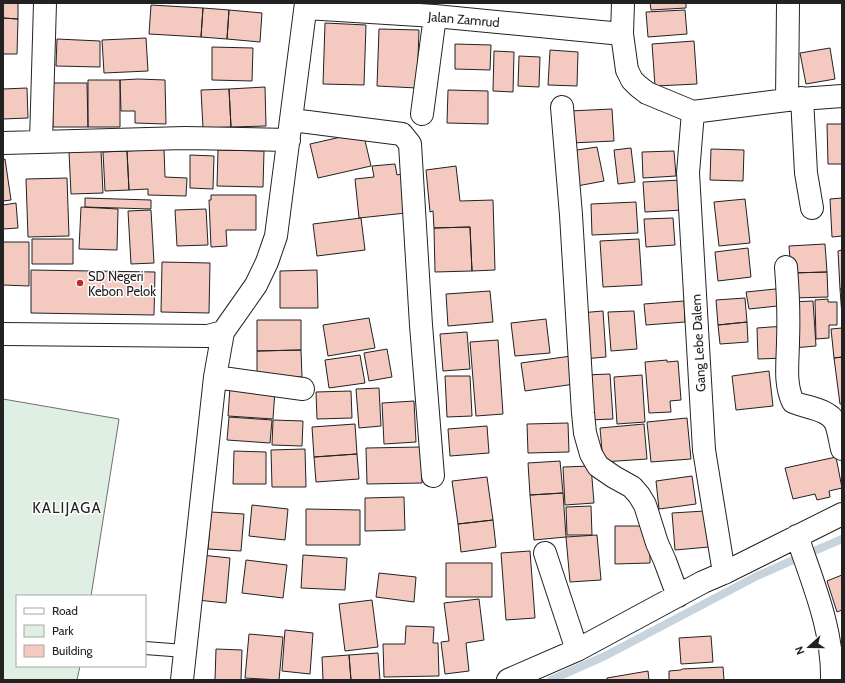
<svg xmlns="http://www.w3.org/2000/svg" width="845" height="683" viewBox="0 0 845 683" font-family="Cabin,sans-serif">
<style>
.green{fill:#e0efe3;stroke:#6f6f6f}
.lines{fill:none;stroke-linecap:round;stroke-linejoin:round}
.stream{stroke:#c7d3dd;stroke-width:8}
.building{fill:#f3c9c0;stroke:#222}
.service-casing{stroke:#222;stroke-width:14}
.minor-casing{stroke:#222;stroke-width:24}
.service{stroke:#fff;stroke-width:12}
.minor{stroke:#fff;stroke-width:22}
.poi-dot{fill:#c62828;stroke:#fff;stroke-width:1.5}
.labels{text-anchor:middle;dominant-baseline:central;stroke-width:3;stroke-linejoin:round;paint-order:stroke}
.street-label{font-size:13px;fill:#222;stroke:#fff}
.poi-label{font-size:13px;fill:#222;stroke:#fff;text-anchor:start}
.quarter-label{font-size:15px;letter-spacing:1px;fill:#222;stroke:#fff}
</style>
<rect width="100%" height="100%" fill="#fff"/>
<path class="green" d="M3,399L119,419L91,596H17V666H80L77,680H3Z"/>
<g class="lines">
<path class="stream" d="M814,551L842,539
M551,680L605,656L757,576L800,557"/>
</g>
<path class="building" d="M3,3H18V19L3,18Z
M650,3H686V8L651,10Z
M151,5L203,8L201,37L149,34Z
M203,8L229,10L227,39L201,37Z
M229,10L262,13L260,42L227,39Z
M685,10L687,34L648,37L646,12Z
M3,18L18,19L17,54H3Z
M325,23L366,25L364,85L323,84Z
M379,29L419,30L417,88L377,86Z
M146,38L148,71L104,73L102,40Z
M57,39L100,41V67L56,66Z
M694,41L697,84L655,86L652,44Z
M455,44L491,45L490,70L455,69Z
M212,47L253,48L252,81L212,80Z
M830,48L835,79L806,84L800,53Z
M550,50L578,52L577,86L548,85Z
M494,51L514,52L513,92L493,91Z
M519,56L540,57L539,87L518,86Z
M138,79L165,80L166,124L135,123V111H121L120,80Z
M88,80H120V127H88Z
M52,83H87L88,127H53Z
M265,87L266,126L231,127L229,89Z
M27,88L28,118L3,119V89Z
M229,89L231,127L203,128L201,90Z
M448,90L488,91V124L447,123Z
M612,109L614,141L571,143L569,111Z
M827,124H842V164H828Z
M363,132L371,166L318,178L310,144Z
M597,147L604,181L577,186L570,151Z
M631,148L635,182L618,184L614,150Z
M164,149L165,177L187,178L186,196L148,195V189L129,190L127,151Z
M711,149L744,150L743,181L710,180Z
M101,150L103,193L71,194L69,152Z
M218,150L264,151L263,187L217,186Z
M127,151L129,190L105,191L103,152Z
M674,151L676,176L643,178L642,152Z
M190,155L214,156L213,189L190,188Z
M5,159L11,200L3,201V160Z
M395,164L397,175L401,174L406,213L359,218L355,179L374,177L372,166Z
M456,166L460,201L493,200L495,270L472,271L470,227L434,228L433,211L430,212L426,170Z
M67,178L69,236L28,237L26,179Z
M681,180L683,210L645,212L643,182Z
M211,195H256V230H226L227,246L211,247L209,200H211Z
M85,198L151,200V209L85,207Z
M842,198V236L832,237L830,199Z
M745,199L750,243L719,246L714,202Z
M636,202L638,233L592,235L591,204Z
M16,203L18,228L3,229V205Z
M81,207L118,209L117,250L79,249Z
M206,209L208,245L177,246L175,210Z
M151,210L154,263L131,264L128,211Z
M361,218L365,250L317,256L313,224Z
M673,218L675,245L646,247L644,219Z
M470,227L472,271L435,272L434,228Z
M32,239H73V264H32Z
M639,239L642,285L603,287L600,241Z
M3,242H29V286L3,285Z
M825,244L827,272L791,273L789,246Z
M748,248L751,277L718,281L715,252Z
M842,250V289H840L838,251Z
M162,262L210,263L209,313L161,312Z
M31,270L155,272L154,315L31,313Z
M317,270L318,308H280V271Z
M827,272L828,297L792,298L791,273Z
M785,288L787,305L749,309L746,292Z
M840,289H842V316Z
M490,291L493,322L448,326L446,294Z
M745,298L747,322L718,325L716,300Z
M828,299V302H837V325H829V338L816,339L815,300Z
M684,301L685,322L646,325L644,304Z
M813,301L816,346L793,348L791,302Z
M603,311L606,357L583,359L579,313Z
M634,311L637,349L611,351L608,312Z
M369,318L375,348L328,356L323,325Z
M546,319L550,353L515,356L511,323Z
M257,320H301V350L257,351Z
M747,322L748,342L720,344L718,325Z
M785,326L786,358L758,359L757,328Z
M842,328V357L834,358L831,329Z
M467,332L470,369L443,371L440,334Z
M498,340L503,414L476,416L470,342Z
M387,349L392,377L369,381L364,353Z
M301,350L302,377H257V351Z
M360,355L365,383L329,388L325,360Z
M571,356L575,384L525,391L521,363Z
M842,357V404H840L834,358Z
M667,360V362L678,361L681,400L670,401L671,412L649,413L645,362Z
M769,371L773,406L736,410L732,376Z
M610,374L613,419L588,420L585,375Z
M642,375L645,422L617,424L614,377Z
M445,376H470L472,416L447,417Z
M230,387L275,390L273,419L228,416Z
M379,388L381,426L359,428L356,389Z
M351,391L352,418L317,419L316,392Z
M414,401L416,442L384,444L382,403Z
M229,417L272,420L270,443L227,440Z
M687,418L691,459L651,462L647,422Z
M273,420L303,421L302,446L272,445Z
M568,423L569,452L528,453L527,424Z
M355,424L357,454L314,457L312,427Z
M644,424L647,459L603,462L600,428Z
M487,426L489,453L450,456L448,429Z
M421,447L422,483L367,484L366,448Z
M305,449L306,487H272L271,450Z
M234,451L266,452V484H233Z
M357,454L359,479L316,482L314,457Z
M836,457L842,488L829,491L830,497L817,500L815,494L793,499L785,468Z
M560,461L563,493L530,495L528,463Z
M591,466L594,503L565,505L563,467Z
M692,476L696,504L659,509L656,481Z
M487,477L493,520L458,524L452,481Z
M563,493L566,537L534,540L530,495Z
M404,497L405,530L365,531V498Z
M252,505L288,509L285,540L249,536Z
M591,506L592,535H567L566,507Z
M306,509L360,510V545H306Z
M705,511L709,547L675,550L672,513Z
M211,512L244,514L241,551L208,549Z
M493,520L496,547L461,552L458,524Z
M615,526H650V563L615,564Z
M597,535L601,580L570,582L566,537Z
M530,551L535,618L506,620L501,553Z
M201,555L230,558L226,603L197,600Z
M303,555L347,558L345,590L301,588Z
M246,560L287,565L283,598L242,593Z
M446,563H492V597H446Z
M379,573L416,577L414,602L376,597Z
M842,575V610L837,612L827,581Z
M479,599L484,640L466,643L469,671L445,674L441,642L449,641L444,603Z
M372,600L378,647L345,651L339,604Z
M406,626L434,627L433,643H438L439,676L384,677L383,644H405Z
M285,630L313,633L310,674L282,671Z
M249,634L283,637L279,680L245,678Z
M711,636L713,662L681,664L679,638Z
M216,649L242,650L241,680H215Z
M378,653L380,680H351L349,655Z
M349,655L351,680H323L322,657Z
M723,667L724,680H669V671L681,670L682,669Z
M648,671L649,680H607V678Z"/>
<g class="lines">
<defs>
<path id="service" d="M145,648L185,651"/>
<path id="minor" d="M623,3L622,34L627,70L632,80L638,86L647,93L693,112L787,100L842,96
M306,8L435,16L622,34
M802,98L806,173L812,208
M787,100L788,3
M562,107L571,215L583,413L585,433L591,454L598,466L614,477L632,487L639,495L645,505L657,543L665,561L678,596
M693,112L688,173L704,450L724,573
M422,114L435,16
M292,120L402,134L410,144L421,325L433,476
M41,141L45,3
M3,143L185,138L289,140
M786,267C788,292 789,316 788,341C788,361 784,383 793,402C807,408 830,409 836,424C839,432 840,441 842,449
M3,334L208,336L223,332
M215,377L303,389
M797,536C813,584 833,629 832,680
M545,553L577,650
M182,680L215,377L223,332L256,285L267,262L276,236L306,3
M508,680L577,650L703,582L724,573L842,514"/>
</defs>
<use href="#service" class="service-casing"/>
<use href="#minor" class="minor-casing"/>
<use href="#service" class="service"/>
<use href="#minor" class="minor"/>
</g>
<circle class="poi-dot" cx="80" cy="283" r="4"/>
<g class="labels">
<g class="street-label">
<text transform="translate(464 19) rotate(5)">Jalan Zamrud</text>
<text transform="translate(698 343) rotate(-93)">Gang Lebe Dalem</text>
</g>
<g class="poi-label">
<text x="88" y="276">SD Negeri<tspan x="88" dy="15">Kebon Pelok</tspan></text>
</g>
<g class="quarter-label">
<text x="67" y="508">KALIJAGA</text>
</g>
</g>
<rect width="845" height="683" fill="none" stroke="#222222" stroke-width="8"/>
<rect x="16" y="595" width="130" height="72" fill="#ffffff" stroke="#a7a7a7"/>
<rect x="24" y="608" width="20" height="6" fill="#ffffff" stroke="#a7a7a7"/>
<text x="52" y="615" font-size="12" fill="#222222">Road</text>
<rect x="24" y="625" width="20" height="12" fill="#e0efe3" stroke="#a7a7a7"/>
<text x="52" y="635" font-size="12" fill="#222222">Park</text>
<rect x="24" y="645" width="20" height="12" fill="#f3c9c0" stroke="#a7a7a7"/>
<text x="52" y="655" font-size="12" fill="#222222">Building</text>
<g transform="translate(809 647) rotate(249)" stroke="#ffffff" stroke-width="3" paint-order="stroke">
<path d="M0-3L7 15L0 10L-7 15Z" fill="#222222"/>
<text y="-6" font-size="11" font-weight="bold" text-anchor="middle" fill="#222222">N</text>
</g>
</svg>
